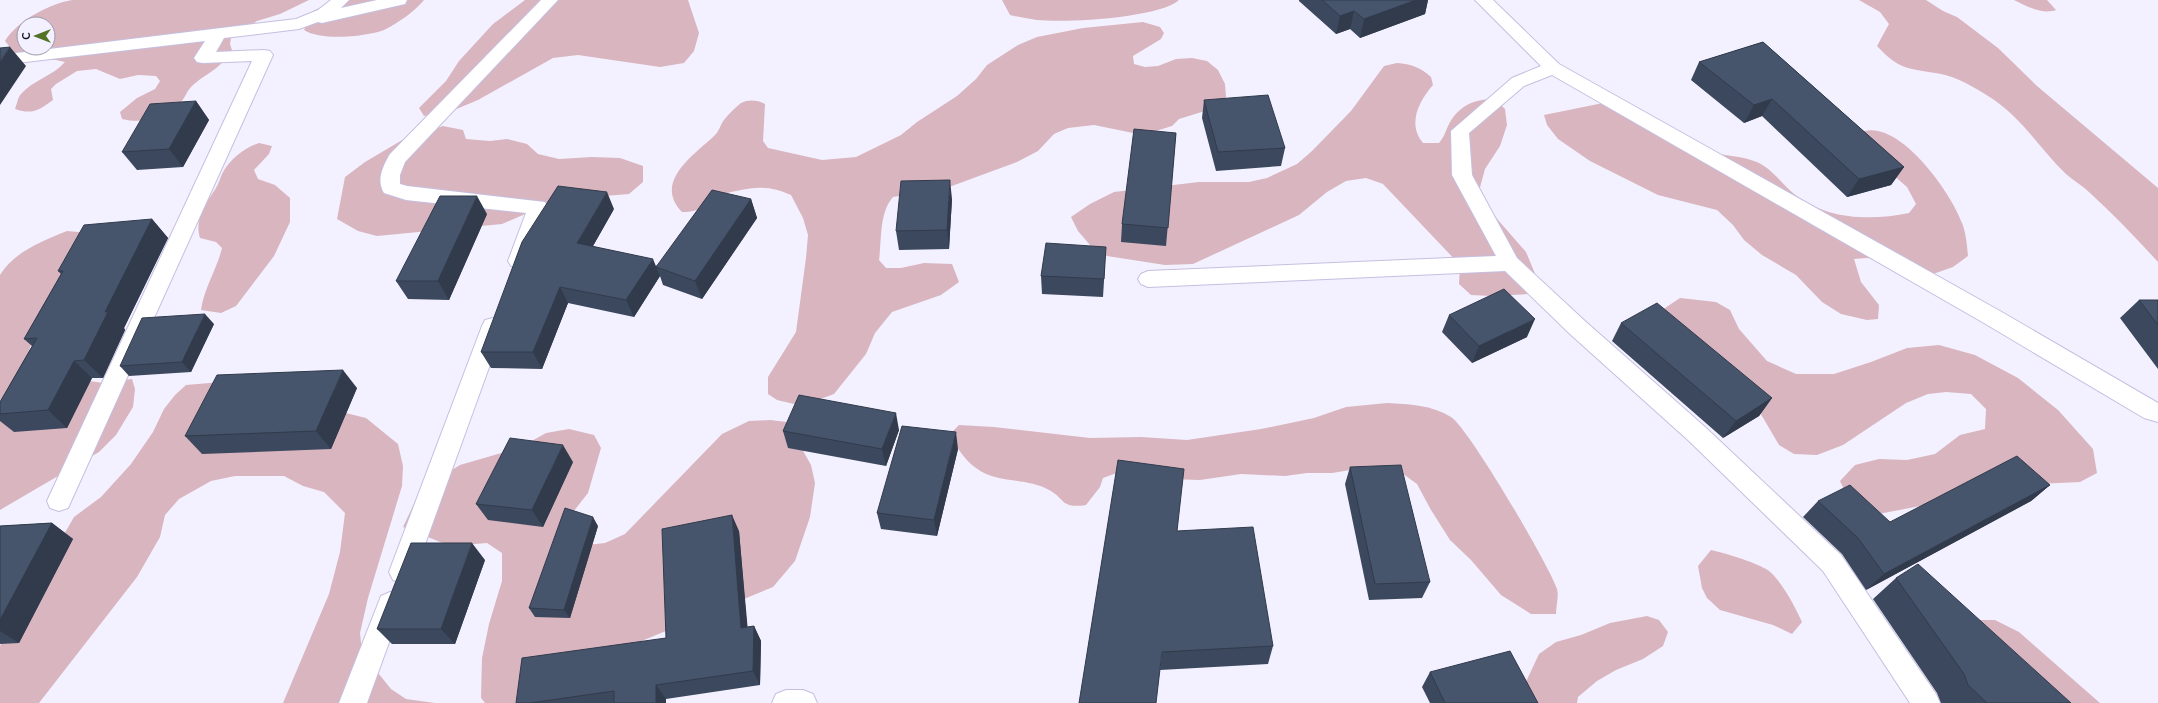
<svg xmlns="http://www.w3.org/2000/svg" width="2158" height="703" viewBox="0 0 2158 703" font-family="Lato,sans-serif">
<style>
.forest{fill:#d9b5bf;fill-rule:evenodd}
.lines{fill:none;stroke-linecap:round;stroke-linejoin:round}
.minor-casing{stroke:#c5bfe0;stroke-width:2}
.minor{fill:#fff;fill-rule:evenodd}
.wall{fill:#3c485d}
.shaded-wall{fill:#313b4c}
.building{fill:#46546c;stroke:#313b4c}
</style>
<rect width="100%" height="100%" fill="#f3f1ff"/>
<path class="forest" d="M72,0H309L280,14L257,21L231,38L230,44L232,50C219,71 207,72 191,87C187,91 185,98 181,102C166,119 142,124 122,119L120,112L137,98L155,89L160,81L156,76L138,75L120,79L96,69L77,71L56,84L51,89L53,100C39,110 33,115 15,109C17,104 18,97 21,94C33,80 53,76 65,62L56,60H39L10,53L9,46L5,41C17,21 49,4 72,0ZM24,24H48V48H24Z
M336,0H424C414,12 398,23 384,30C365,37 321,41 304,30L313,11Z
M525,0H688L699,33L694,51L684,63L660,67L578,55L553,58L478,100L454,110L424,116L419,108L446,81L459,61L493,24Z
M1002,0H1179C1159,18 1066,23 1037,20C1028,19 1019,17 1010,15Z
M1859,0H1926L1943,11L1957,17L1998,48L2037,86L2158,188V262C2136,238 2114,215 2090,193C2083,186 2074,181 2066,174C2038,147 2022,117 1988,96C1974,87 1957,77 1941,74C1910,68 1901,72 1877,46L1889,24L1880,12Z
M2014,0H2047L2056,10C2042,15 2026,6 2014,0Z
M1143,22L1160,27L1164,33L1161,39L1133,56L1134,64L1145,67L1158,66L1176,59L1192,58L1207,61L1218,70L1225,84L1226,97L1221,106L1179,119L1172,126L1143,135L1094,125L1068,128L1054,134L1038,151L1017,162L941,190L893,197C879,213 882,239 879,260L886,268H901L924,263L952,264L959,282L941,295L892,312L875,333L866,354L834,394L815,401L794,404L777,400L768,394V377L796,332L806,258L808,235L803,218L791,195C772,186 756,186 736,191C731,192 725,193 721,195C706,205 702,212 682,212C652,181 696,154 716,134C719,130 720,127 722,123C726,116 735,108 741,103C748,99 759,100 765,104L763,141L768,148L822,160L856,157L901,135L917,122L957,96L976,79L987,65L1018,45L1037,37L1083,28Z
M1397,63C1411,64 1420,67 1431,77L1433,85C1419,101 1407,124 1423,143H1439C1444,137 1445,133 1448,126C1458,106 1473,99 1495,99L1505,109L1507,125L1500,146L1485,169L1479,191L1491,212L1526,252L1536,276L1530,294L1492,296L1471,295L1459,284L1460,265L1383,184L1366,178L1346,181L1327,192L1299,215L1193,264L1165,265L1107,256L1090,245L1078,231L1071,217L1090,204L1114,192L1199,182H1249L1267,178L1297,164L1312,151L1351,111L1384,66Z
M1608,102C1639,118 1671,136 1703,150C1719,156 1738,155 1754,161C1771,167 1780,182 1793,193C1825,220 1871,221 1909,213L1916,204L1907,187L1892,174L1857,134C1895,112 1951,192 1962,223C1966,233 1967,245 1968,256L1953,267L1933,274L1882,259L1866,258L1854,259L1861,282L1879,305L1878,319L1867,320L1841,314L1822,302L1796,275L1762,255L1744,240L1733,225L1717,210L1658,195L1590,161L1558,139L1547,125L1544,115Z
M443,126L463,130L466,139L490,141L507,139L527,144L538,154L559,159L592,157L620,158L643,166V182L629,194L557,200L502,224L377,236L358,231L337,219L345,177L365,162L404,139Z
M259,143L272,146L269,154L254,170L258,179L275,185L290,198V222L274,256L236,306L221,313L201,310C204,288 217,269 222,248L216,242L200,238C194,218 206,204 216,188C219,183 220,178 222,174C230,159 244,148 259,143Z
M67,231L90,233L43,310L24,365L29,372L103,383L132,379L135,389L133,407L116,435L99,452L0,510V275C14,252 42,241 67,231Z
M1680,298L1716,302L1730,310L1739,329L1767,361L1796,374H1834L1871,362L1907,348L1939,345L1975,355L2018,378L2058,410L2093,449L2097,473L2080,482L2036,484L1873,515L1851,505L1840,481L1855,465L1879,459L1907,460L1935,454L1960,435L1985,429L1986,409L1971,394L1946,392L1928,394L1906,403L1843,445L1817,455L1794,454L1779,445L1745,387L1662,310Z
M221,382L366,418L398,444L403,466L402,486L368,598L360,633L362,653L391,689L406,699L435,703H283L329,594L340,552L345,513L324,492L303,486L284,476H235L211,481L179,499L165,515L160,537L137,577L39,703H0V646L74,517L101,497L131,464L153,432L164,409L175,395L186,385Z
M1387,403C1409,404 1432,405 1451,417C1468,427 1550,567 1557,589C1559,596 1556,606 1556,614H1531L1501,595L1471,560L1450,540L1431,510L1417,484L1395,468L1369,467L1332,473H1307L1285,476L1241,474L1200,480L1167,479L1122,471L1103,478L1100,487L1086,505C1060,509 1065,498 1049,490C1026,477 997,484 976,468C964,460 957,446 949,435L959,425L994,427L1090,438L1141,437L1187,440L1261,429L1314,418L1346,407Z
M770,420L787,422L811,465L815,483L810,517L795,561L773,587L644,640L539,703H485L481,698L482,658L489,624L502,581V553L487,543L450,546L403,527L421,489L460,465L519,448L546,433L569,429L594,435L601,448L588,493L566,521L570,547L605,543L625,534L722,434L749,421Z
M1711,550C1725,553 1754,562 1766,569C1779,576 1796,608 1802,622L1792,634L1773,625L1720,610L1707,598L1702,588L1698,566Z
M1647,616L1659,620L1668,632L1663,646L1643,659L1616,670L1597,681L1578,697L1577,703H1516L1539,654L1556,642L1581,635L1610,623Z
M1971,620H1995L2019,632L2100,703H2036Z"/>
<g class="lines">
<defs>
<path id="minor" d="M331,0H349L341,8L377,0H407L405,4L322,23L318,22L299,29L224,38L216,52L264,50L270,51L273,55L68,508L59,511L50,508L47,501L252,61L203,63L197,62L194,58L205,41L0,65V55L296,19L318,10Z
M541,0H558L405,162L400,175V184L407,186L545,202L548,207L528,261L525,266L518,269L511,266L508,261L526,213L406,200L384,193C376,180 383,166 390,154Z
M1475,0H1493L1559,64L2000,311L2158,403V422L2144,418L1984,323L1552,75L1524,86L1469,133L1472,175L1517,258L1586,322L1705,427L1841,555L1936,694L1940,703H1910L1823,571L1689,441L1570,334L1505,271L1148,287L1141,284L1138,279L1141,274L1148,271L1496,256L1452,175L1451,131L1512,78L1541,66Z
M493,318L501,320L504,326L415,572L411,580L402,583L393,580L389,572L482,326L485,320Z
M390,592L399,596L403,604L367,703H339L381,596Z
M786,690H803L813,694L817,703H772L776,694Z"/>
</defs>
<use href="#minor" class="minor-casing"/>
<use href="#minor" class="minor"/>
</g>
<path class="wall" d="M1299,0H1428L1425,14L1360,38L1350,29L1336,34L1299,1Z
M1763,42L1904,167L1891,185L1847,197L1762,116L1744,123L1691,80L1699,62Z
M1204,100L1285,148L1281,166L1216,171L1202,118Z
M196,101L209,120L183,167L137,170L122,152Z
M1176,133L1166,246L1121,242L1122,224Z
M751,199L757,218L702,299L663,285L660,276L634,317L568,303L542,369L491,368L481,352L614,209L593,246L656,266Z
M952,199L949,249L899,250L896,231Z
M487,214L449,300L408,299L396,281Z
M152,219L168,238L124,328L125,330L103,378H92L67,428L14,432L0,421V402L32,346L24,339L61,274L58,271Z
M1105,265L1103,297L1042,294L1041,276Z
M2139,300H2158V369L2120,318Z
M1449,315L1527,337L1472,363L1442,332Z
M1621,323L1772,398L1759,416L1723,438L1612,341Z
M214,324L191,372L129,376L120,366Z
M357,388L331,449L202,454L185,436Z
M899,430L886,466L788,448L783,431Z
M958,449L937,536L881,529L877,513Z
M573,462L543,527L488,520L476,504Z
M1350,467L1430,582L1422,598L1369,600L1345,484Z
M2050,485L2031,501L1866,590L1842,554L1803,517L1818,501L1890,522Z
M52,523L73,539L19,643L0,644V526Z
M598,526L570,618L535,617L529,608Z
M739,531L747,627L754,626L761,641L760,685L666,699V703H516L666,638Z
M1177,531L1273,646L1268,664L1160,670Z
M485,560L455,644H392L377,629Z
M1896,578L2071,703H1941L1937,693L1873,599Z
M1430,672L1538,703H1430L1422,687Z"/>
<path class="shaded-wall" d="M1416,0H1428L1425,14L1360,38L1364,19Z
M1354,11L1350,29L1336,34L1340,16Z
M10,47L26,66L0,105V62Z
M1772,99L1762,116L1744,123L1754,105Z
M196,101L209,120L183,167L169,149Z
M1904,167L1891,185L1847,197L1859,179Z
M950,180L952,199L949,249L947,230Z
M607,192L614,209L585,260L577,243Z
M477,196L487,214L449,300L438,281Z
M751,199L757,218L702,299L695,281Z
M152,219L168,238L124,328L125,330L103,378L84,360L105,312Z
M653,259L660,276L634,317L626,300Z
M560,287L568,303L542,369L533,352Z
M205,314L214,324L191,372L182,362Z
M1535,319L1527,337L1472,363L1479,346Z
M74,361L92,378L67,428L48,410Z
M343,370L357,388L331,449L316,431Z
M1772,398L1759,416L1723,438L1736,421Z
M896,413L899,430L886,466L882,449Z
M956,432L958,449L937,536L934,520Z
M563,445L573,462L543,527L532,510Z
M2050,485L2031,501L1866,590L1884,574Z
M732,515L739,531L749,643L741,628Z
M593,517L598,526L570,618L564,610Z
M52,523L73,539L19,643L0,631V620Z
M472,543L485,560L455,644L441,629Z
M754,626L761,641L760,685L753,671Z
M656,685L666,699V703H656Z"/>
<path class="building" d="M1322,0H1416L1364,19L1354,11L1340,16Z
M1763,42L1904,167L1859,179L1772,99L1754,105L1699,62Z
M10,47L0,62V48Z
M1268,95L1285,148L1218,152L1204,100Z
M196,101L169,149L122,152L150,104Z
M1134,129L1176,133L1168,228L1122,224Z
M950,180L947,230L896,231L901,181Z
M558,186L607,192L577,243L653,259L626,300L560,287L533,352H481L522,242Z
M712,190L751,199L695,281L656,267Z
M440,196H477L438,281H396Z
M152,219L105,312H108L84,360L74,361L48,410L0,414V402L37,338L24,339L63,271H58L84,225Z
M1046,243L1106,247L1104,279L1041,276Z
M1504,289L1535,319L1479,346L1449,315Z
M2139,300H2158V325Z
M1657,303L1772,398L1736,421L1621,323Z
M205,314L182,362L120,366L142,318Z
M343,370L316,431L185,436L217,375Z
M799,395L896,413L882,449L783,431Z
M902,426L956,432L934,520L877,513Z
M510,438L563,445L532,510L476,504Z
M2017,456L2050,485L1884,574L1858,538L1818,501L1850,485L1890,522Z
M1118,460L1184,469L1177,531L1253,527L1273,646L1162,652L1156,703H1079Z
M1401,465L1430,582L1375,584L1350,467Z
M565,508L593,517L564,610L529,608Z
M732,515L741,628L754,626L753,671L656,685V703H614V691L530,703H516L522,658L666,638L662,529Z
M52,523L0,620V526Z
M411,543H472L441,629H377Z
M1918,564L2071,703H1987L1968,685L1964,674L1896,578Z
M1510,651L1538,703H1445L1430,672Z"/>
<g transform="translate(36 36) rotate(270)"><circle r="19" fill="#f3f1ff" stroke="#9b99a6"/>
<path d="M0-3L7 15L0 10L-7 15Z" fill="#537227"/>
<text y="-6" font-size="11" font-weight="bold" text-anchor="middle" fill="#171521">С</text>
</g>
</svg>
